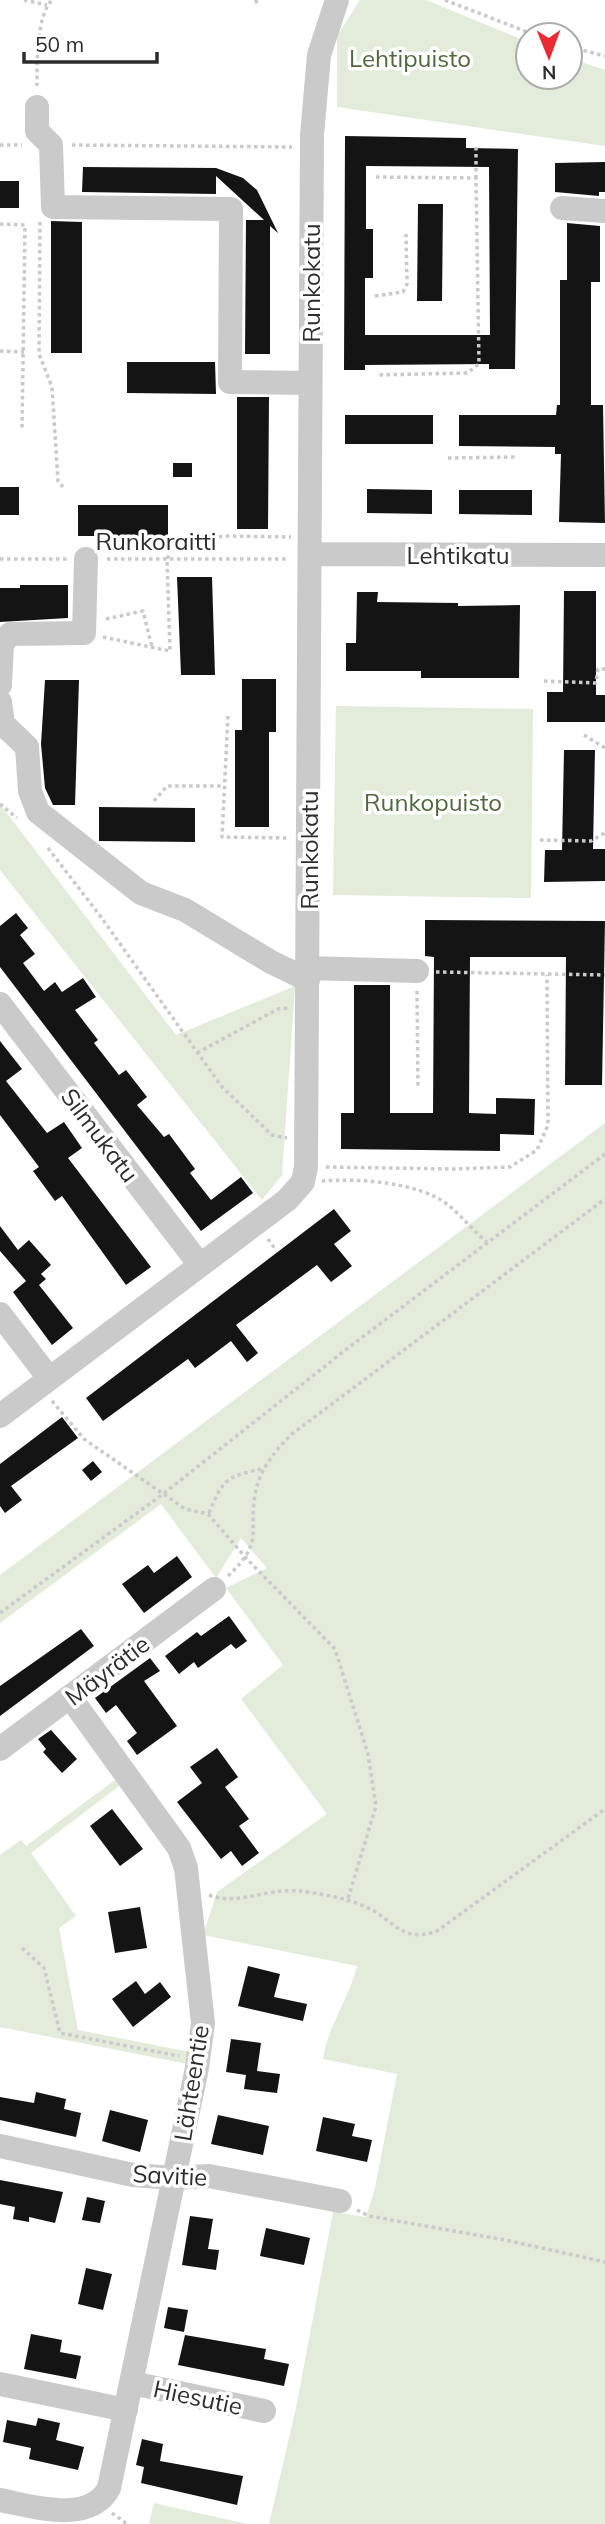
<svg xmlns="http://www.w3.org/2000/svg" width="605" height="2524" viewBox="0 0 605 2524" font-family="Mulish,sans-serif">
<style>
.green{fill:#e3ebda}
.building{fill:#141414;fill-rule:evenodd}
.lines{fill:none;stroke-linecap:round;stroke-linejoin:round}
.path{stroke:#cacaca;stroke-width:3.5;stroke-dasharray:3.5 3.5;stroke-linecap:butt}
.minor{stroke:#cacaca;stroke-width:24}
.labels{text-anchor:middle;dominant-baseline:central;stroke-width:7;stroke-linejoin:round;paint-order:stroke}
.park-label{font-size:24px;fill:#4f6a3a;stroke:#fff}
.street-label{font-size:24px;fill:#2d2d2d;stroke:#fff}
</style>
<rect width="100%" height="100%" fill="#fff"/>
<path class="green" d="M360,0H426L528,42V77H570V58L605,70V146L337,107V36Z
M336,706L533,709L531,898L333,895Z
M0,804L176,1035L295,986L282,1175L262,1200L0,870Z
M605,1123V2524H269L296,2408L333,2212L366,2217L375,2188L397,2074L323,2059C328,2025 349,1999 357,1966L203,1935L217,1892L327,1814L241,1699L283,1665L226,1588L267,1568L241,1538L216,1578L161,1504L0,1623V1575Z
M115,1780L119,1786L31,1853L76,1916L59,1928L78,2030L190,2052L188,2064L0,2027V1855L21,1840L26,1846Z
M154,2503L247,2524H149Z"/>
<path class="building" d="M345,136L466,138V148L518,149L515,369H489V364L365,365V370H344ZM366,166L489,167L490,335H365V278H373V229H366Z
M605,162V192H599V196L555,192V163Z
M83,167L216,168L243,178L257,190L278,233L270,226V354H245L246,220H264L216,176V194L82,192Z
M0,181H19V208H0Z
M418,204H443L442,301H417Z
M51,221L82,222V353H51Z
M567,223L600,226V282H591V405H603L605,523L559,522L561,454H555V447L459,446V415H556L557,405H560V280H567Z
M127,362H215L216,394L127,393Z
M237,397H269L268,529H237Z
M345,415H433V444H345Z
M173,463H192V477H173Z
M0,487H19V515H0Z
M367,489L432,490V514L367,513Z
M459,490H532V515L459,514Z
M78,505H168V536H78Z
M177,577H212L215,675H181Z
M20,585H68V618L0,622V588H20Z
M564,591H596V695H605V722H547V692H563Z
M357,592H378L377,602L458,603V606L520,605L519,678H421V671H346V643H356Z
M242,679H276V732H269V827H235V730H242Z
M45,680H79L75,805H53L45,788L41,744Z
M564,750H595L593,849H605V881L544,882L545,850H562Z
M99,807L195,808V842L99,841Z
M16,913L28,928L20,935L35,954L23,963L44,991L55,982L62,992L83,978L96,997L75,1010L98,1040L94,1043L119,1075L126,1070L147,1097L137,1105L164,1137L169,1134L195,1169L190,1173L211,1200L241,1177L253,1193L201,1231L0,967V926Z
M425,920L605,921L602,1085H565L566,957H470L469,1113L496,1114V1098L535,1099L534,1135L500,1134V1151L341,1149V1113H354V985H390V1113H433L434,957L425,956Z
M0,1041L22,1069L6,1081L47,1133L64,1122L82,1148L68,1158L151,1267L126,1285L62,1196L55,1201L33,1171L39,1167L0,1115Z
M334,1209L351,1231L334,1244L352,1266L331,1282L317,1265L236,1325L258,1353L247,1362L231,1341L195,1368L188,1359L103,1421L86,1398Z
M0,1226L18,1250L29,1240L51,1265L41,1274L46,1279L39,1285L73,1328L52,1345L13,1292L26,1281L0,1251Z
M62,1417L78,1438L11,1486L22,1500L5,1513L0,1506V1464Z
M93,1461L102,1472L91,1481L82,1470Z
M177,1556L192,1577L144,1613L122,1584L148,1565L154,1573Z
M229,1616L247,1641L236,1649L231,1644L198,1668L194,1662L179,1674L165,1656L197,1632L201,1636Z
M81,1629L94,1646L0,1716V1686Z
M150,1658L160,1671L144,1681L177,1726L137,1755L127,1741L137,1733L116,1705L106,1713L95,1698Z
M51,1730L77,1759L62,1773L43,1752L46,1749L38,1739Z
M217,1748L238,1777L225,1787L249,1819L239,1826L259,1853L242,1866L231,1851L221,1859L177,1802L202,1783L190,1767Z
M112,1809L143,1849L120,1866L90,1826Z
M140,1907L147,1948L115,1953L108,1912Z
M248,1966L280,1974L274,1997L307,2004L303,2021L238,2006Z
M136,1981L145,1994L160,1982L171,1997L133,2027L112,1999Z
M231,2039L261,2043L257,2071L280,2074L277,2093L244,2089L246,2075L226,2072Z
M36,2092L66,2099L64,2109L81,2113L76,2137L0,2120V2097L34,2103Z
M110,2110L148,2120L140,2152L102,2141Z
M218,2115L269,2126L263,2155L211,2144Z
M323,2117L355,2124L352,2136L372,2140L367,2162L316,2151Z
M0,2180L63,2192L55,2223L29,2217V2222L13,2219L15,2207L0,2204Z
M87,2197L105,2201L100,2223L82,2220Z
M190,2216L213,2219L208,2249L219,2250L216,2270L182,2265Z
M266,2228L310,2238L304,2265L260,2256Z
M86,2268L112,2274L103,2310L78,2304Z
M168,2307L188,2310L184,2332L164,2328Z
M31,2334L62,2340L60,2352L81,2356L76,2379L24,2369Z
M185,2335L266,2349L264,2359L289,2364L284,2386L178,2365Z
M38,2418L60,2423L56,2440L84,2447L78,2470L29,2459L31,2448L3,2442L7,2420L36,2426Z
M142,2439L163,2444L160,2461L243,2476L237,2505L141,2483L144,2467L136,2465Z"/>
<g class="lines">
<path class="path" d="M24,0L47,5
M256,0L257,7
M445,0L535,35
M570,47L605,56
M37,86C37,64 36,17 52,0
M0,145H22
M72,145L292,147
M476,147V178
M376,177L476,178L479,364L467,373L376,375
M40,222L39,354L52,387L58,481L64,488
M0,224L25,225L22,430
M375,296L403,292L407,284L406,234
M0,351L24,352
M448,458L516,457
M0,559H68
M107,559H288
M106,619L143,611L152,647
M103,637L170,651L167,559L177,540L228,536L291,537
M544,681L596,683L598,669H605
M228,716L222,837L288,838
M584,735L605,748
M154,801L167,786H223
M0,804L17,818
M540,840L591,841L605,833
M48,848L101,917L222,1087L272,1135L287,1138
M436,972L605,975
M417,991L418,1087
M197,1053L278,1009L289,1008
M326,1167L454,1169L510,1167L537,1150L548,1125L547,975
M322,1181C357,1178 420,1182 448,1205C462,1216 473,1231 487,1242
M268,1239L276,1250
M52,1401L84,1439L185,1509L208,1514L247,1559L335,1649L368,1754L376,1806L347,1902
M209,1513C224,1476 228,1477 265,1468
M228,1576C266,1540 247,1533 256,1490C261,1467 276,1450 292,1434L605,1199
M0,1613L163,1494L348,1348L605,1154
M209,1895C238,1906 266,1888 298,1891C318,1893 347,1898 366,1907C395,1920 401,1944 437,1931L605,1809
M22,1948L44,1968L60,2033L179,2056
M357,2210L369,2216L505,2240L605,2262
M112,2513L127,2524"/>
<path class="minor" d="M37,107V131L51,145L53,207L231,209L230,382L310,383
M562,208L605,211
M311,554L605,555
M0,685L2,644L10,634L84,633L86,559
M0,702L3,724L27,747L30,791L38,812L141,893L185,910L271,962L308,980
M308,968L417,971
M0,1004L200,1265
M0,1314L49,1378
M0,1416L287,1200L303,1182L306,1167L312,135L319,55L337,0
M0,1749L214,1589
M0,2146L133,2175L174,2178L209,2176L340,2201
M132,2383L264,2411
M0,2384L126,2410
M0,2500C35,2507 90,2524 109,2488L197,2068L203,2023L186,1868L179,1848L70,1697"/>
</g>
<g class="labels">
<g class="park-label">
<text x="410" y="58">Lehtipuisto</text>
<text x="433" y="802">Runkopuisto</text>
</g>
<g class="street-label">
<text transform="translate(311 283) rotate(-90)">Runkokatu</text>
<text x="156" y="541">Runkoraitti</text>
<text x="458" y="555">Lehtikatu</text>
<text transform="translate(309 850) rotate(-90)">Runkokatu</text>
<text transform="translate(100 1135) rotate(53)">Silmukatu</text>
<text transform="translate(107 1670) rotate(-37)">Mäyrätie</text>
<text transform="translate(191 2083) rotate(-81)">Lähteentie</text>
<text transform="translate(170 2175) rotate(3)">Savitie</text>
<text transform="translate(198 2397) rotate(12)">Hiesutie</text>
</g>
</g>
<g transform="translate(549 56) rotate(179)"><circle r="33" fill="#ffffff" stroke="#ababab" stroke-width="2"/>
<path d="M0-5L12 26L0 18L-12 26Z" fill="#e92b32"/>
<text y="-10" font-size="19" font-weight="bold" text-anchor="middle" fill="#2d2d2d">N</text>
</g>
<path d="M24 52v10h133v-10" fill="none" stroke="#2d2d2d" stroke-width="3.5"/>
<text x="35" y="52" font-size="21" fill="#2d2d2d" stroke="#ffffff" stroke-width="5" paint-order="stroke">50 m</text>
</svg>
